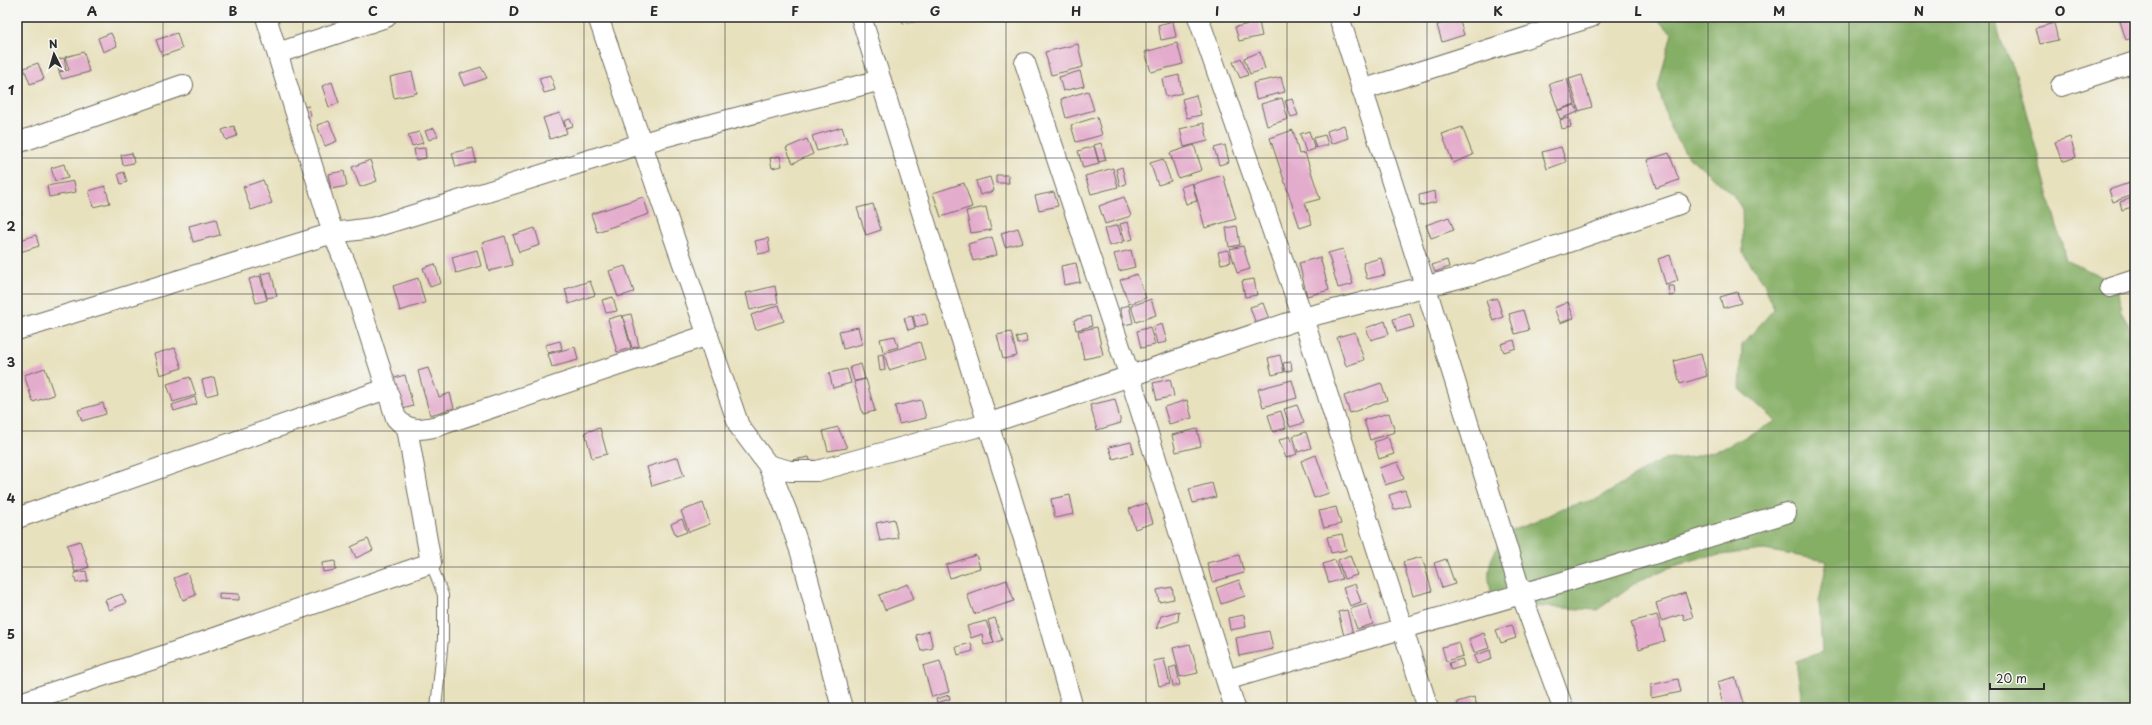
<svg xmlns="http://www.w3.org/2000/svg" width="2152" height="725" viewBox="0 0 2152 725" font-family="'Playpen Sans',sans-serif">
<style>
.forest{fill:#86af66;stroke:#586d48}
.building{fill:#e4accc}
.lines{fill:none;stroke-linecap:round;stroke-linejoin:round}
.service-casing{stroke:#6d6b5e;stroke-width:12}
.minor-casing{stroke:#6d6b5e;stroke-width:22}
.service{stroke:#fff;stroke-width:10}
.minor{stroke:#fff;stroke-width:20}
.grid{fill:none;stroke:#2b2b2b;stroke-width:1;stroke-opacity:0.55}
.neatline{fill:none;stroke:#2b2b2b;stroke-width:1.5}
.grid-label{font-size:13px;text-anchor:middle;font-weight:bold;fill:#2b2b2b}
</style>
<rect width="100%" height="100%" fill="#f6f6f2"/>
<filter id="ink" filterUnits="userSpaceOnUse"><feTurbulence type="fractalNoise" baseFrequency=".025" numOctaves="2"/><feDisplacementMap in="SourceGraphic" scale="8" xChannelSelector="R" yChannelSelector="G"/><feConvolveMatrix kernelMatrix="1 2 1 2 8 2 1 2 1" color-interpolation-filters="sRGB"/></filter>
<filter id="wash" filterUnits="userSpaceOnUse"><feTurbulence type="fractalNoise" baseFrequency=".012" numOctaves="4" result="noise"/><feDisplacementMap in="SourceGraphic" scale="16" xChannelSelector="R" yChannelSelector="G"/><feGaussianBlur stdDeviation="0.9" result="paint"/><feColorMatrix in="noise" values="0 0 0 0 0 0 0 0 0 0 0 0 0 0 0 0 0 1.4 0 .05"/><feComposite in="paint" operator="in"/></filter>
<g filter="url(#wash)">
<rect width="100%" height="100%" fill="#e8e1be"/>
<path class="forest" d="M1654,17H1994L2002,43L2015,71L2066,260L2117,284L2121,312L2135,336V708H1829L1802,701L1796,661L1822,652L1819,602L1827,561L1764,550L1703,557L1668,568L1638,581L1597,610L1494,604C1485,567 1487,567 1504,534L1535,522L1563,508L1600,498L1650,466L1663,460L1692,457L1722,449L1776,421L1740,389L1742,345L1774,309L1763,281L1743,254L1742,209L1733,195L1687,155L1670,128L1658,87L1672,33Z"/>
<g id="blocks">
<path class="building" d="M902,17H918L919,21L903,24Z
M2121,17H2129L2135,37L2126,40L2119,18Z
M1459,18L1464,35L1442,42L1437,25Z
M1173,21L1176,37L1161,40L1158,25Z
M1259,22L1262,36L1239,41L1235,27Z
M2054,23L2058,40L2040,44L2036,28Z
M111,33L117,46L103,52L98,38Z
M177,33L182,49L162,56L156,40Z
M1177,43L1183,64L1151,72L1145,52Z
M1078,44L1083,67L1051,75L1045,52Z
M84,52L89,72L62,79L59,72L69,70L65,57Z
M1260,52L1265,69L1250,74L1244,58Z
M64,58L66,69L59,71L56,60Z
M1241,58L1248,75L1240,78L1233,62Z
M38,63L44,79L30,84L24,68Z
M481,67L487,78L464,86L459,74Z
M1080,71L1084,86L1063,91L1059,77Z
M412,72L417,93L394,98L390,77Z
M551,75L555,90L544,93L539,78Z
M1179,75L1182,93L1166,97L1162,79Z
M1582,75L1592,107L1579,111L1569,79Z
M1281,77L1285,92L1256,99L1253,83Z
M1567,79L1575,104L1558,110L1549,84Z
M332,82L339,103L329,107L322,86Z
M1088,91L1094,110L1066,118L1061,99Z
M1196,95L1201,115L1187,118L1182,99Z
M1282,98L1288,119L1267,126L1261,104Z
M1292,99L1298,115L1291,117L1285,101Z
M1575,105L1578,112L1560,119L1557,111Z
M309,106L311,116L301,119L298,108Z
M560,113L567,133L550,139L543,118Z
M1097,117L1102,135L1076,142L1071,125Z
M1569,118L1571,127L1562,129L1560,120Z
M570,119L573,126L566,128L564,121Z
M329,121L337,141L325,146L317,125Z
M1204,123L1208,141L1184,147L1180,129Z
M1344,125L1348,138L1331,144L1327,131Z
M234,126L237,136L226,140L222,130Z
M842,127L847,143L817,151L812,136Z
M1462,127L1473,155L1453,163L1442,134Z
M434,128L438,136L429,140L425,131Z
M1293,130L1299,154L1305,153L1320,199L1305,203L1312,224L1300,228L1270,138Z
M1309,131L1315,149L1306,152L1300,134Z
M419,132L423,143L412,146L408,135Z
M1325,135L1328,145L1316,148L1313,138Z
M2070,137L2076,157L2062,162L2055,142Z
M807,139L813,154L793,163L786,148Z
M1101,143L1106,160L1099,162L1094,145Z
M1194,145L1202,170L1178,178L1170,153Z
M1225,145L1229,162L1219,165L1214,148Z
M1094,146L1099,164L1083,168L1078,151Z
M1561,147L1566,162L1547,169L1542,152Z
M425,148L426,158L416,160L414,149Z
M473,148L476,162L456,167L452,153Z
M132,153L134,163L123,165L121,155Z
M1669,153L1679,180L1656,188L1647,160Z
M780,156L782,166L772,168L770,158Z
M1163,159L1171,181L1158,185L1150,163Z
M370,160L377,181L360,187L352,167Z
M64,164L68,178L55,181L51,168Z
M1122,167L1126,184L1120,186L1116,169Z
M1113,168L1118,187L1091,194L1085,176Z
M344,171L347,186L331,189L328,174Z
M124,172L127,182L121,184L118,174Z
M996,175H1008L1009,183H996Z
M1223,175L1236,219L1205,228L1193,184Z
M990,177L994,191L980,195L976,181Z
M263,180L272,203L251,210L243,187Z
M74,181L76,192L49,197L47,186Z
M964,183L972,207L941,217L933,193Z
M1192,183L1197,201L1186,204L1181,187Z
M2129,183L2133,195L2113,202L2109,190Z
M105,186L110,203L93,207L89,191Z
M1435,191L1436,202L1420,206L1419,195Z
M1054,192L1058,206L1039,210L1035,196Z
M643,197L649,214L597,232L591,214Z
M1124,197L1131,216L1105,224L1099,206Z
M2135,197V206L2122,210L2120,202Z
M17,199L22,214L17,215Z
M873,204L881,230L866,235L857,208Z
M986,207L991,230L971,233L966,211Z
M1449,217L1454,230L1431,238L1426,225Z
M216,219L220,235L193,242L189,226Z
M1128,222L1133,239L1125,241L1120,224Z
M1118,225L1123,242L1109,246L1104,229Z
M1237,226L1240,245L1229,247L1226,228Z
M535,228L540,245L519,252L513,235Z
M1018,228L1023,242L1005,247L1001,233Z
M36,235L39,246L20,252L17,241Z
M505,236L513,265L489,271L482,243Z
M992,237L997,255L973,261L968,244Z
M768,238L770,252L758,254L755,241Z
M1243,246L1250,269L1237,273L1230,249Z
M1343,249L1353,284L1338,288L1328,253Z
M477,250L481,266L456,273L452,257Z
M1131,250L1135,267L1119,271L1114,254Z
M1228,250L1231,262L1221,264L1218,252Z
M1670,255L1678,281L1666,285L1658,259Z
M1320,257L1329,290L1307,296L1299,263Z
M1381,258L1385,275L1367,279L1363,263Z
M1447,260L1449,267L1435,272L1432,265Z
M1076,263L1080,282L1064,285L1061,266Z
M435,264L441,283L430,287L423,268Z
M625,266L634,292L618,297L609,271Z
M271,272L277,296L267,298L261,274Z
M1137,274L1146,298L1129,304L1120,280Z
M260,276L267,300L256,303L249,279Z
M418,278L425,303L400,311L393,286Z
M1254,279L1257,295L1245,297L1242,281Z
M590,281L595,295L569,304L565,289Z
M775,286L778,303L750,310L746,293Z
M1668,286H1674L1675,295L1669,296Z
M1737,292L1741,303L1723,308L1720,297Z
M613,297L617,311L606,313L602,300Z
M1497,298L1503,317L1493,321L1486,301Z
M1151,299L1156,315L1136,322L1131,306Z
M1568,302L1574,318L1560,323L1554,308Z
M1263,303L1269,319L1256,324L1250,307Z
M779,305L784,321L756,330L751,315Z
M1129,305L1133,323L1124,325L1120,308Z
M1523,310L1529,330L1515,334L1509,314Z
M925,313L928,324L916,327L913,316Z
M631,314L639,346L632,348L623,316Z
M1410,314L1414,327L1397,332L1393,319Z
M622,315L631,348L617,352L608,319Z
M912,316L915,328L908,330L904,318Z
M1090,316L1092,326L1076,330L1074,320Z
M1385,321L1389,334L1371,340L1366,328Z
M1162,324L1167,342L1157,344L1153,327Z
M858,327L862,344L843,349L839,331Z
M1097,327L1103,355L1084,359L1078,331Z
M1150,327L1155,345L1141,348L1137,331Z
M1011,332L1017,356L1003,359L997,335Z
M1355,332L1364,360L1346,366L1337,337Z
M1026,335L1027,342L1018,344L1016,337Z
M895,336L898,347L883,351L880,339Z
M1514,340L1516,348L1504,352L1501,344Z
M560,341L562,349L548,353L545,345Z
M920,342L925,359L889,370L884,353Z
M575,347L578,360L552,367L548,354Z
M175,348L182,368L160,375L154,354Z
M883,354L885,370L880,371L878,355Z
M1701,354L1707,376L1680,384L1674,361Z
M1280,355L1284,372L1272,375L1268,358Z
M1291,362L1292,370L1285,372L1283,363Z
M861,364L865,379L854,381L850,367Z
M45,368L54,395L33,402L24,375Z
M428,368L439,397L450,393L454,408L430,415L418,371Z
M847,369L851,383L833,388L829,373Z
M405,375L413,406L400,410L391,379Z
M190,377L196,395L173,402L167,384Z
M214,377L218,393L206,396L202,380Z
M866,379L875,411L863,414L854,382Z
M1170,379L1174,396L1157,400L1153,383Z
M1292,380L1297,398L1263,407L1258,389Z
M1381,383L1387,400L1350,413L1344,396Z
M195,397L197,404L174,411L172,405Z
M1115,399L1121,423L1097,430L1090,405Z
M921,400L926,418L899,424L895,406Z
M1187,400L1192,418L1169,424L1164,407Z
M103,403L106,414L82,421L78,410Z
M1297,405L1304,423L1290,427L1284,409Z
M1281,411L1286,428L1273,432L1268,415Z
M1389,413L1395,432L1370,440L1364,420Z
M838,427L847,448L828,451L823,431Z
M600,428L607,454L592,458L585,432Z
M1197,429L1201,446L1176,452L1172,435Z
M1306,432L1311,448L1298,452L1293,436Z
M1290,436L1297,454L1286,458L1279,440Z
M1388,437L1394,454L1379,459L1374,442Z
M1131,442L1134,453L1113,459L1109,447Z
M1316,455L1329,493L1314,498L1301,461Z
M678,457L684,476L652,486L647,467Z
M809,457L811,463L782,462Z
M1398,462L1404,479L1385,485L1379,468Z
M1212,483L1216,497L1193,503L1189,489Z
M1405,490L1410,505L1394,510L1389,495Z
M1070,495L1074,514L1055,518L1051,499Z
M703,503L710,524L689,532L681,511Z
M1147,503L1153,523L1135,529L1129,509Z
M1336,507L1341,524L1324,528L1319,511Z
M682,519L687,532L676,536L671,524Z
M894,519L898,538L880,541L876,523Z
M1342,534L1346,550L1331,553L1327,537Z
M368,539L373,550L356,558L351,547Z
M80,541L89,567L75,572L67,545Z
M976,555L980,568L950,578L946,565Z
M1239,555L1244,573L1212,582L1207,563Z
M1350,555L1357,575L1344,579L1338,560Z
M1422,557L1432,591L1413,596L1403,562Z
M1446,559L1455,584L1442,588L1434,563Z
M1335,560L1342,579L1329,583L1323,564Z
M335,561L336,570L323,572L322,563Z
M86,571L88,581L76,583L74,573Z
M187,573L196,595L183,600L174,578Z
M1007,580L1014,601L974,614L967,594Z
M1239,580L1245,596L1221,604L1216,588Z
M908,584L914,599L885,610L879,595Z
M1355,584L1361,602L1350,606L1343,588Z
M1172,587L1174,599L1159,602L1157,590Z
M219,593L239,594V600L219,599Z
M1685,593L1693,617L1684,620L1683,614L1661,621L1656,603Z
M122,594L126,603L109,610L105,600Z
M1367,604L1373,624L1357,629L1350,609Z
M1347,610L1353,634L1344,636L1338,612Z
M1179,611L1178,621L1156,629L1161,616Z
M1244,615L1246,627L1230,630L1228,618Z
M1657,615L1665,641L1639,649L1631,622Z
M995,618L1002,640L994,643L988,620Z
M986,621L994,643L984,645L982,634L971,638L967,626Z
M1512,625L1516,638L1501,643L1496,630Z
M929,631L933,648L921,651L916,635Z
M1269,631L1273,649L1239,656L1236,638Z
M1484,633L1489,648L1474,653L1469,639Z
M1459,642L1463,656L1446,661L1442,647Z
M971,643L973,651L958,655L956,647Z
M1190,644L1198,673L1180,677L1173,648Z
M1490,650L1492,659L1477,664L1474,656Z
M1164,659L1170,684L1159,686L1153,661Z
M1462,659L1464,666L1451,670L1449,663Z
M940,661L949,692L932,697L923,666Z
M1176,666L1180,685L1173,686L1169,668Z
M1735,677L1744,706L1724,708L1717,682Z
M1678,679L1681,692L1651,698V685Z
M949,695L950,699L937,703L936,699Z
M1474,697L1478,708H1459L1457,702Z"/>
</g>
</g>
<g filter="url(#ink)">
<use href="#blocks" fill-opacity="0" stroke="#6d6b5e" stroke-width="1"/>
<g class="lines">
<defs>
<path id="service" d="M431,563L443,595V639L436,708"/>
<path id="minor" d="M266,17L333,233L351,277L396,418C408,432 421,430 437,426L708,335
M598,17L739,426L768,465L790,471H817L987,424L1303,318L1478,273L1679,204
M861,17L1030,558L1073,708
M1198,17L1303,318L1428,708
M1339,17L1425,285L1521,593L1563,708
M278,53L386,17
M1025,63L1130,377L1235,708
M2061,86L2135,62
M1362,90L1591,17
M17,143L183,85
M2110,287L2135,279
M17,330L333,233L372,228L663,137L881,80
M768,465L788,515L801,553L842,708
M17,518L386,389
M1226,680L1566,581L1786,513
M17,704L163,656L431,563L407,428"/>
</defs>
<use href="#service" class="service-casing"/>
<use href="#minor" class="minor-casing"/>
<use href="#service" class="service"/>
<use href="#minor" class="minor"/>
</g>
</g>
<path class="grid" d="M163,17V708M303,17V708M444,17V708M584,17V708M725,17V708M865,17V708M1006,17V708M1146,17V708M1287,17V708M1427,17V708M1568,17V708M1708,17V708M1849,17V708M1989,17V708M17,158H2135M17,294H2135M17,431H2135M17,567H2135"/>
<rect width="2152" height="725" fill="none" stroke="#f6f6f2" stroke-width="44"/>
<g transform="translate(54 54) rotate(355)" stroke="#f6f6f2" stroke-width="3" paint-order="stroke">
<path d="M0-3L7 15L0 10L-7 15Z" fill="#2b2b2b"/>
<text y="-6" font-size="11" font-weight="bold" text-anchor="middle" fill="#2b2b2b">N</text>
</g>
<path d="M1990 683v6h54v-6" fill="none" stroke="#2b2b2b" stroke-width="2"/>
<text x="1996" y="683" font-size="12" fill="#2b2b2b" stroke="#f6f6f2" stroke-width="3" paint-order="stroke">20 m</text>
<rect x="22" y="22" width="2108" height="681" class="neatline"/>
<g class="grid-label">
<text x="92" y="16">A</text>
<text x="233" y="16">B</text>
<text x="373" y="16">C</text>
<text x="514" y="16">D</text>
<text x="654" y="16">E</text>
<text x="795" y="16">F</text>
<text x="935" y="16">G</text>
<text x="1076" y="16">H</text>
<text x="1217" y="16">I</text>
<text x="1357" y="16">J</text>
<text x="1498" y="16">K</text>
<text x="1638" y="16">L</text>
<text x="1779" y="16">M</text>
<text x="1919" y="16">N</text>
<text x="2060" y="16">O</text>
<text x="11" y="95">1</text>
<text x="11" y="231">2</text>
<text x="11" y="367">3</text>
<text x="11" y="503">4</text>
<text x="11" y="639">5</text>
</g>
</svg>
